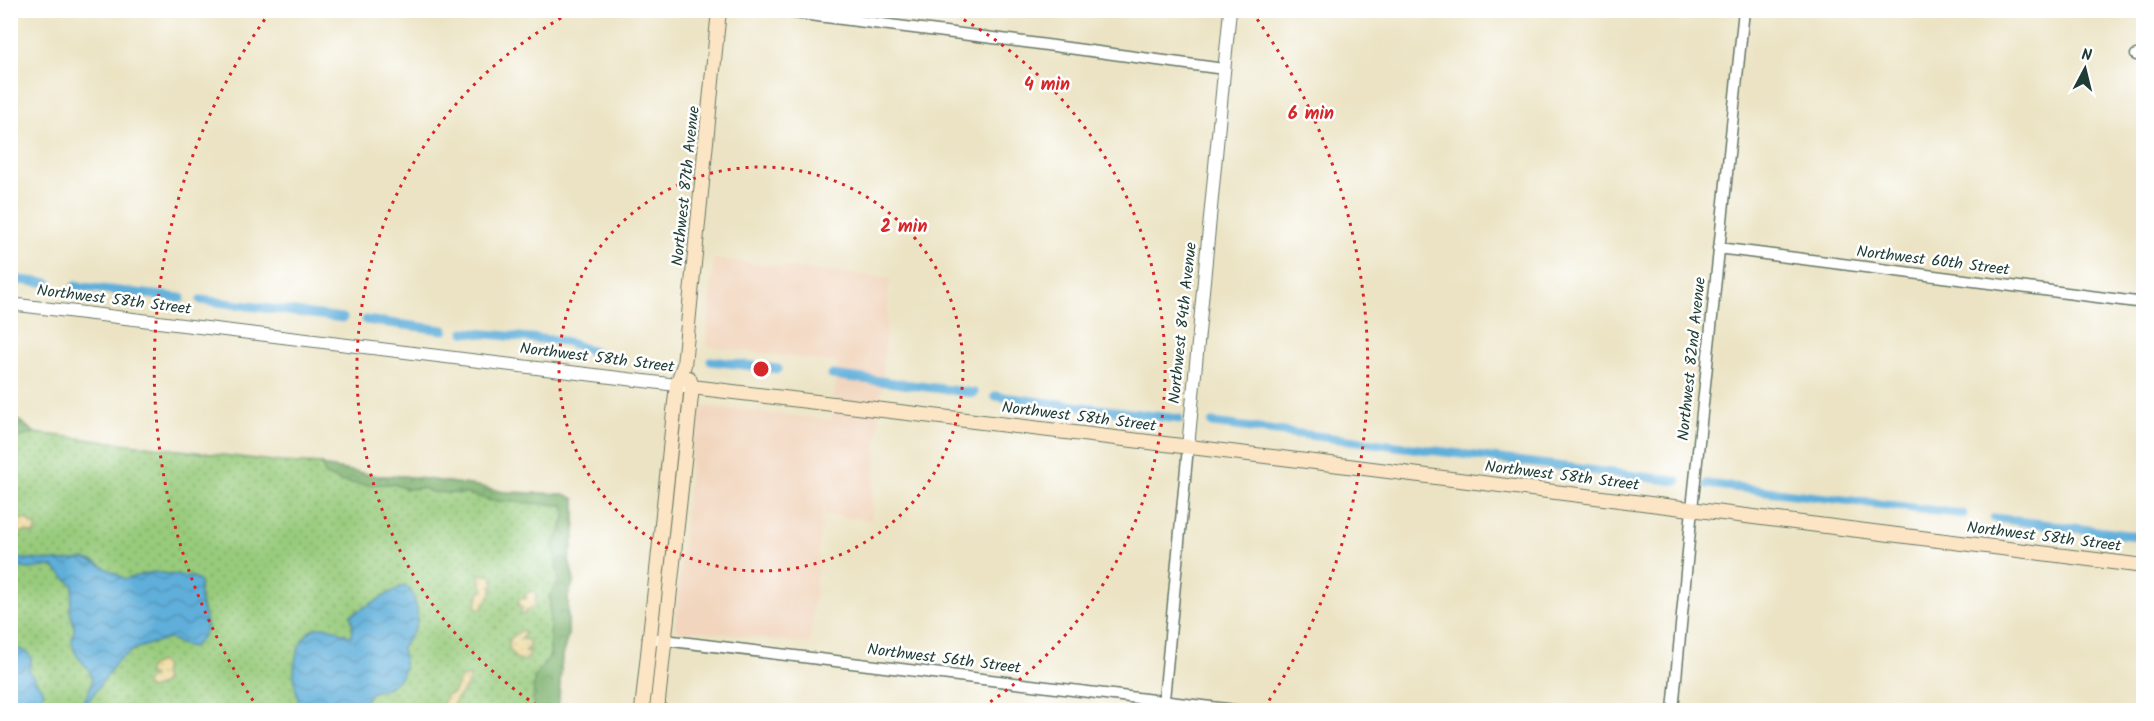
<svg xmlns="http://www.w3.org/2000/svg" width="2154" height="721" viewBox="0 0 2154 721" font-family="Kalam,sans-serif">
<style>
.built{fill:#f1d5bd}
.grass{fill:url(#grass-dots);stroke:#5c8458;stroke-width:1.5}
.forest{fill:url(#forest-crowns);stroke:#4c7650;stroke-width:1.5}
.sand{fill:url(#sand-dots);stroke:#868c69;stroke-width:1.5}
.water{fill:url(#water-waves);stroke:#3f7687;stroke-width:1.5}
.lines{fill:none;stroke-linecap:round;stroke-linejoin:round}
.canal{stroke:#5fafda;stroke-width:9}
.minor-casing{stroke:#676;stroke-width:13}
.tertiary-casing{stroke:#676;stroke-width:14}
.secondary-casing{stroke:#676;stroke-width:16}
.minor{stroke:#fff;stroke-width:10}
.tertiary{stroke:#fff;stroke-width:12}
.secondary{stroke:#fce5c4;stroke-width:14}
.ring{fill:none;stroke:#d62828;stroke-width:3;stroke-dasharray:3 6}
.labels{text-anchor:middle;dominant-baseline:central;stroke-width:5;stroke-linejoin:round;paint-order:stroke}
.street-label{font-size:16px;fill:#1f3d34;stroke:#fff}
.centre{fill:#d62828;stroke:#fff;stroke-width:3}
.ring-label{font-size:18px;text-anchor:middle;font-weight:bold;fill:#d62828;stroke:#fff;stroke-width:5;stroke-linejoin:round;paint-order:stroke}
</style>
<defs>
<pattern id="grass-dots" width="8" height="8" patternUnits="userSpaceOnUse" patternTransform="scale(1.5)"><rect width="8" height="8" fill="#98cb7b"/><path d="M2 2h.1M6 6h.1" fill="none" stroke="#7ba666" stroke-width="1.8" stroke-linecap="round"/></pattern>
<pattern id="forest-crowns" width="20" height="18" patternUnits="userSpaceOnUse" patternTransform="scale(1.5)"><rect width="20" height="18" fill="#7aaf6b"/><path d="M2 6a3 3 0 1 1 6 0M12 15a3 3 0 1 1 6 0" fill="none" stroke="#639059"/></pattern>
<pattern id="sand-dots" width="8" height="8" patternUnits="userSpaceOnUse" patternTransform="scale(1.5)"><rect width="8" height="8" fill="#eeda9e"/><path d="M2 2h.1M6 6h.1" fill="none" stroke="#ccbc89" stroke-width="1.8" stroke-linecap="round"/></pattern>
<pattern id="water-waves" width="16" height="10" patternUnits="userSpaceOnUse" patternTransform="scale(1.5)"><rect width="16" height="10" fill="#5fafda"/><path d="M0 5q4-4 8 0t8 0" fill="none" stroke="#4e90b2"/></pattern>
</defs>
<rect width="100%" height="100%" fill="#fff"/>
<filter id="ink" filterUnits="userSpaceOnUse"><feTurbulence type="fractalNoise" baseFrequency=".0167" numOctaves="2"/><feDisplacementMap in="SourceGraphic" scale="12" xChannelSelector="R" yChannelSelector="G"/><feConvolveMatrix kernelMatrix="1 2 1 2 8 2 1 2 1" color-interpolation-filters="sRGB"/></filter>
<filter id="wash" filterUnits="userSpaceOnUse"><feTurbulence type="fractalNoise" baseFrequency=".008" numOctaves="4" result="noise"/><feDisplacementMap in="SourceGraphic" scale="24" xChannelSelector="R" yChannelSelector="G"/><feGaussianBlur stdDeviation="1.35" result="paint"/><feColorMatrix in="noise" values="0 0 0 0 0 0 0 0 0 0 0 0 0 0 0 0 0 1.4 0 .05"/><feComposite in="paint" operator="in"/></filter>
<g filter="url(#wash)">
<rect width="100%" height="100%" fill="#ebe3c3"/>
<path class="built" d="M714,259L890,278L871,520L824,515L825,488L810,644L692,630L686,633L678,631L675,626L696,412L698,408L702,406L832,420L837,363L706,346Z"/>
<path class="grass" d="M11,419L18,420L35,433L281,462L322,464L327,467L378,476H403L477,486L504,492L564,494L575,499V533L569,560L574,581L568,596V636L562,656L558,710H11Z"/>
<path class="forest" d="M11,419L18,420L35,433L11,440Z
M322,464L327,467L378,476H403L477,486L504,492L564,494L575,499V533L569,560L574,581L568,596V636L562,656L558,710H533L534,678L550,656V595L559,581L553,544L562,529L566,512L562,505L494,501L467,494L431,492L424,488L407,489L393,484L362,485L343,482L325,475Z"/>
<path class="sand" d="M16,516L21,520L26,519L32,525L36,524L35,534L25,532L18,533L14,528L11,530V517L13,519Z
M480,574L492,576L494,586L491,587L493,589L483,608L478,609L476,605L480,592L484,590L480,579Z
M533,591L536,593L535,606L527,610L524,615L521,614L522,608L518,606L519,600L522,598L526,599V593Z
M522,630L525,633L521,639L528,640L530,645L525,651H529L528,659L524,661L515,658L509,647L510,639Z
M161,661L165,668L163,674L165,680L159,686L149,689L145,683L153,676L148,674C147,665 155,665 161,661Z
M468,676L470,677C468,689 463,689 457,698C454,702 454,706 450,710H439H442L446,695L453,693L460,679Z"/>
<path class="water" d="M11,558L60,561L85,559L95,562L125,579L153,572L194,577L200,582C200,589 199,596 201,602C205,622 213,630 193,647L182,645L169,638L135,649L118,660L82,710H75C79,705 84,701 87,695C103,667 73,665 72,641C72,636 75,631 74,627C74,620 70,616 70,609C71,600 73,594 73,585L52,566L30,569L11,567Z
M402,586L409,588C416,599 421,618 414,630C411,636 406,641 402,647C402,653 405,661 404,666C403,683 385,690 372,692L363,703L366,710H300C298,698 294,686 294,673C294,656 303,625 324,627C334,627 342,634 351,636L353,629L351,615Z
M11,647C18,649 32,651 31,661C31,665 29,668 29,671L44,692C35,708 28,711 11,710Z"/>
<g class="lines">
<path class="canal" d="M10,279L48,283
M75,286L181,298
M201,300L343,318
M366,320L444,330
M464,332L564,341L594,352
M711,361L778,369
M832,375L974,393
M995,396L1179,419
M1212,423L1677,481
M1707,484L1963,514
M1994,518L2144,537"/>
</g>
</g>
<g filter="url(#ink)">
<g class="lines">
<defs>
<path id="minor" d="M770,10L1009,40L1224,69
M2136,55H2144
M1718,248L2144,303
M648,638L1235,710
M1163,710L1188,447
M1673,710L1692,509L1744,10"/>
<path id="tertiary" d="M10,304L685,386
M1188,447L1230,10"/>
<path id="secondary" d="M692,387L1348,466L2144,566
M642,710L677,384L684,365L719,10
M657,710L692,387L689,378"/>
</defs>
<use href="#minor" class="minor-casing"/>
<use href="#tertiary" class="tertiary-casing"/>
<use href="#secondary" class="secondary-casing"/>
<use href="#minor" class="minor"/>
<use href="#tertiary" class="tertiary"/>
<use href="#secondary" class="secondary"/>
</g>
</g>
<g class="ring">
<circle cx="761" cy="369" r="202"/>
<path d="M544 710A404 404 0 0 1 574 11M948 11A404 404 0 0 1 978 710"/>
<path d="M258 708A607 607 0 0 1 270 12M1252 12A607 607 0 0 1 1264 708"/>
</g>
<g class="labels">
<g class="street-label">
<text transform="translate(686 186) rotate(-84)">Northwest 87th Avenue</text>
<text transform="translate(1933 261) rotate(7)">Northwest 60th Street</text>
<text transform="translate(114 300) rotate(7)">Northwest 58th Street</text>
<text transform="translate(1183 323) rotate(-84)">Northwest 84th Avenue</text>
<text transform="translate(597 358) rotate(7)">Northwest 58th Street</text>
<text transform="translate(1692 359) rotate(-84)">Northwest 82nd Avenue</text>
<text transform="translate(1079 417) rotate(7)">Northwest 58th Street</text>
<text transform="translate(1562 476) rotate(7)">Northwest 58th Street</text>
<text transform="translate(2044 537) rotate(7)">Northwest 58th Street</text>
<text transform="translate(944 659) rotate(7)">Northwest 56th Street</text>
</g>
</g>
<circle cx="761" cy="369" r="9" class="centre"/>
<g class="ring-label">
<text x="1047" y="90">4 min</text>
<text x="1311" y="119">6 min</text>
<text x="904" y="232">2 min</text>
</g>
<rect width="2154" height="721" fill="none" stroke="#fff" stroke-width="36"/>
<g transform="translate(2085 69) rotate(7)" stroke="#ffffff" stroke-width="4.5" paint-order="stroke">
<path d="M0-4.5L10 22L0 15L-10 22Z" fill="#1f3d34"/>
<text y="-9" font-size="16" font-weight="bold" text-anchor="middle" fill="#1f3d34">N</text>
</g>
</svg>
